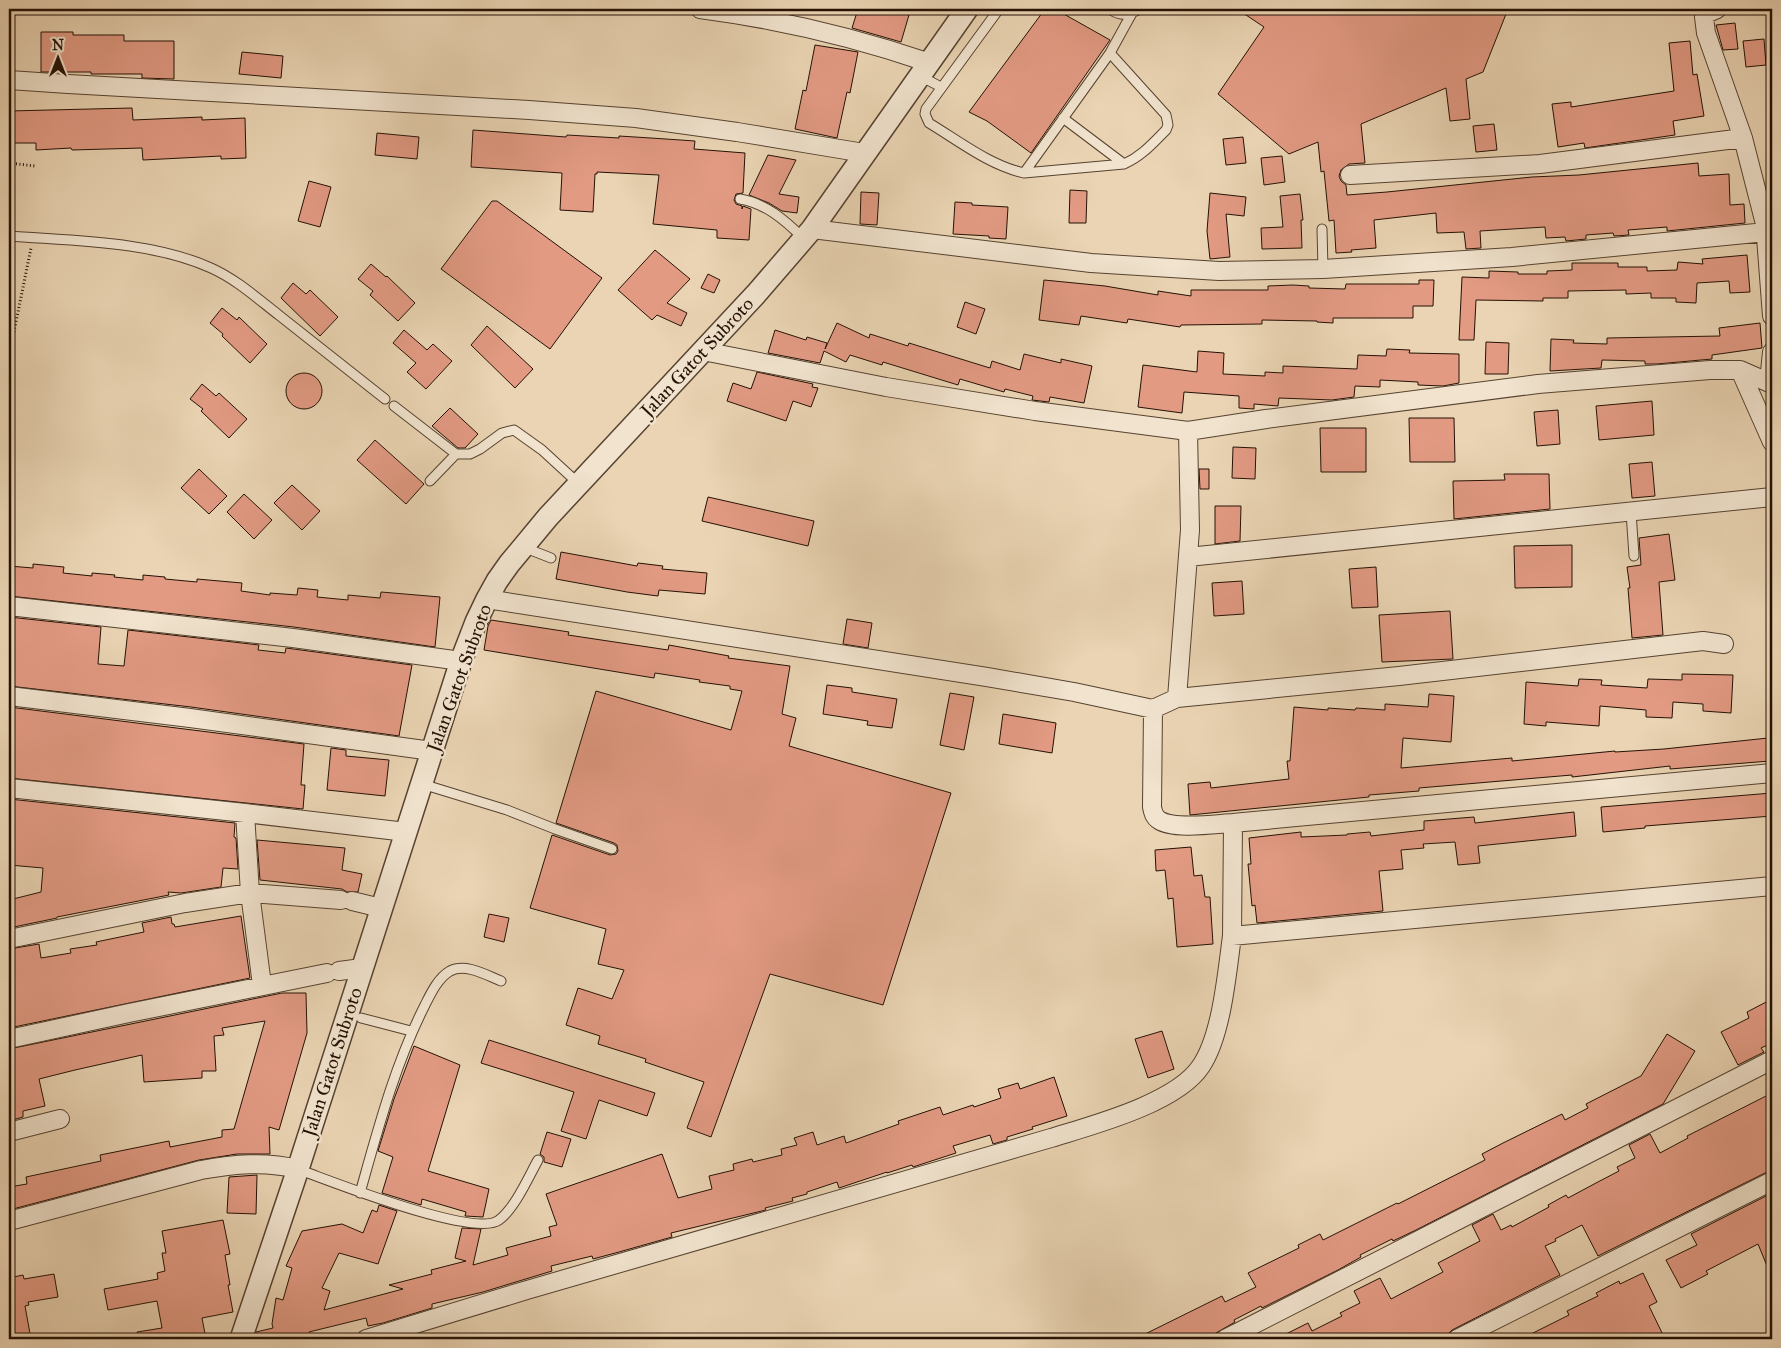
<svg xmlns="http://www.w3.org/2000/svg" width="1781" height="1348" viewBox="0 0 1781 1348" font-family="'IM FELL Great Primer',serif">
<style>
.building{fill:#e29a83;stroke:#241104}
.lines{fill:none;stroke-linecap:round;stroke-linejoin:round}
.service-casing{stroke:#564230;stroke-width:11}
.minor-casing{stroke:#564230;stroke-width:20}
.tertiary-casing{stroke:#564230;stroke-width:24}
.path{stroke:#241104;stroke-width:3;stroke-dasharray:1 2.5;stroke-linecap:butt}
.service{stroke:#f1e3ce;stroke-width:9}
.minor{stroke:#f1e3ce;stroke-width:18}
.tertiary{stroke:#f1e3ce;stroke-width:21}
.labels{text-anchor:middle;dominant-baseline:central;stroke-width:5;stroke-linejoin:round;paint-order:stroke}
.street-label{font-size:19px;fill:#241104;stroke:#f1e3ce}
</style>
<rect width="100%" height="100%" fill="#ead4b3"/>
<filter id="stains"><feTurbulence type="fractalNoise" baseFrequency=".004" numOctaves="4"/><feColorMatrix values="0 0 0 0 .2 0 0 0 0 .09 0 0 0 0 .02 0 0 0 .5 -.17"/></filter>
<radialGradient id="worn" r=".72"><stop offset=".6" stop-color="#630" stop-opacity="0"/><stop offset="1" stop-color="#630" stop-opacity=".3"/></radialGradient>
<path class="building" d="M858,9H887L909,15L901,42L852,28Z
M1045,9H1055L1110,40L1031,153L987,121L969,112Z
M1237,9H1508L1483,72L1466,79L1470,119L1450,121L1446,88L1361,124L1365,163L1349,164L1341,170L1339,176L1341,181L1346,185L1347,195L1387,192L1532,177L1579,175L1698,163L1699,176L1729,174L1730,205L1744,204L1745,223L1667,231V227L1628,230L1629,235L1614,236L1613,233L1586,235V239L1566,241L1565,237L1546,238L1545,227L1480,231L1481,248L1466,249L1464,232L1437,233L1436,213L1374,220L1376,248L1351,250L1352,252L1336,253L1334,220L1329,221L1324,171L1321,172L1318,142L1289,154L1218,94L1264,27Z
M1735,23L1738,49L1723,50L1716,25Z
M41,32H73V35H124V41H174V79L142,78V74H91V72H41Z
M1764,39L1766,65L1746,67L1743,41Z
M1690,41L1693,75L1697,74L1704,116L1673,121L1675,135L1585,148L1584,143L1558,147L1552,104L1571,102V107L1674,91L1669,43Z
M815,45L858,52L850,93L847,92L837,138L795,129L803,90L806,91Z
M242,52L283,56L281,78L239,74Z
M132,108L133,120L202,117V120L245,118L246,158L221,159V156L143,160L142,148L72,150L71,148L36,150V143H9V111Z
M1494,124L1497,150L1476,152L1473,126Z
M473,130L566,137L567,135L619,138V136L651,138L695,141L694,149L745,153L743,193L736,194L734,200L736,204L742,206V209L743,206L751,209L749,240L717,238V230L653,224L659,175L597,172V174H595L593,212L560,210L562,173L471,167Z
M377,133L419,137L417,159L375,155Z
M1243,137L1246,163L1226,165L1223,139Z
M768,155L796,160L779,194L799,197L797,213L782,211L769,203L749,195Z
M1282,156L1285,182L1264,185L1261,158Z
M309,181L331,187L320,227L298,221Z
M1070,190L1087,191L1086,223H1069Z
M861,192L879,193L877,225L860,224Z
M1210,193L1246,197L1244,216L1226,214L1230,257L1210,259L1207,231Z
M1300,194L1303,220H1301L1302,248L1262,249L1261,228L1283,227L1280,196Z
M492,201H497L602,278L550,349L441,269Z
M955,202L972,203V205L1008,207L1006,239L989,238V236L953,234Z
M655,250L690,279L667,303L687,313L681,326L657,315L652,320L618,290Z
M1747,255L1750,292L1730,293L1729,281L1697,283L1696,303L1676,302V298H1651V293L1626,294V290L1568,291V298H1543V301L1476,300L1474,340H1459L1462,277L1489,278V271L1518,272V274H1547V271L1572,270V263H1618V267H1647V271L1677,270L1678,262L1703,264L1702,259Z
M371,264L386,277L387,276L415,303L398,321L370,295L373,291L358,279Z
M708,274L720,280L714,293L701,288Z
M1044,280L1105,286L1158,295V291L1191,296V290H1268V286L1293,285L1309,286V288L1345,289L1346,284H1419V280H1434L1433,306H1413V318H1333V323L1317,322V321L1262,320V324L1181,325L1180,327L1128,319L1127,323L1081,316L1079,325L1039,320Z
M293,283L306,294L310,290L338,317L320,336L281,298Z
M965,302L985,309L976,334L957,327Z
M222,308L237,320L239,317L267,344L250,363L222,336L223,334L210,323Z
M837,323L869,338L870,334L908,346L909,343L990,368L992,361L1020,370L1024,354L1061,363V359L1092,366L1084,403L1050,397L1049,402L1032,400L1033,396L1005,389L1004,392L960,379L958,385L883,362L882,365L850,355L846,362L824,351L820,363L768,353L775,330L806,340L807,337L827,343L825,349Z
M1760,323L1762,348L1712,355V359L1657,364H1645V361L1602,360L1601,368L1550,371L1551,339L1574,340L1573,343L1607,344V338L1720,336L1719,328Z
M487,326L533,369L515,388L471,345Z
M404,330L427,350L433,344L452,361L426,389L407,372L416,363L393,343Z
M1486,342L1509,343L1508,374H1485Z
M1387,349L1410,350L1409,353L1459,354V383L1443,386L1418,385V382L1380,380V387L1355,386L1354,397L1332,400L1279,398L1278,406L1254,404V409L1239,408V396L1184,392L1182,413L1138,407L1143,365L1197,372L1198,351L1224,353L1223,374L1265,376V372L1283,373V366L1357,369L1358,355L1386,356Z
M757,372L813,384L812,387L818,388L811,407L793,401L786,421L727,401L733,383L751,389Z
M286 391a18 18 0 1 1 36 0a18 18 0 1 1-36 0Z
M202,384L216,396L219,393L247,419L229,438L201,411L203,409L190,399Z
M1652,401L1654,435L1599,440L1596,406Z
M450,408L478,434L465,448H458L432,426Z
M1558,410L1560,444L1537,446L1534,412Z
M1409,418H1454L1455,462H1410Z
M1320,428H1366V472H1321Z
M375,440L424,484L406,504L357,460Z
M1233,447L1256,448L1255,479L1232,478Z
M1652,462L1655,496L1632,498L1629,464Z
M199,469L227,496L209,514L181,488Z
M1199,469H1209V489H1200Z
M1504,474H1549L1550,509L1454,519L1453,481L1505,480Z
M292,485L320,511L302,530L274,503Z
M244,494L272,520L254,539L227,512Z
M708,497L814,521L808,546L702,521Z
M1215,506H1241L1240,541L1215,544Z
M1669,534L1675,580L1659,582L1663,635L1632,638L1628,588H1630L1627,567L1641,565L1639,538Z
M1572,545V587L1515,588L1514,546Z
M561,552L637,566L638,563L663,566L662,569L707,573L705,594L659,590L658,596L627,592L556,579Z
M33,564L64,567L63,573L92,576V573L115,575L114,577L143,580V575L165,577V579L197,582V579L242,583L241,591L270,595V593L297,595L298,588L318,590L317,597L348,600V595L380,598L381,592L440,597L435,647L294,627L9,596V566L33,568Z
M1376,567L1378,607L1352,608L1349,569Z
M1242,581L1244,614L1214,616L1212,583Z
M1450,611L1453,659L1382,662L1379,615Z
M9,617L101,627L98,664L124,666L128,630L259,645L258,650L285,653L286,648L412,665L399,736L191,707L9,686Z
M847,619L872,623L868,648L843,644Z
M491,620L569,632L568,635L668,650L669,645L729,656L728,658L790,666L782,714L796,718L789,746L951,793L883,1005L770,974L711,1137L687,1128L704,1082L645,1062L646,1059L598,1044L600,1036L566,1025L578,988L612,999L624,970L598,964L606,929L530,908L552,835L610,855L616,854L618,851L617,845L614,843L556,823L596,691L731,730L742,691L730,689V686L699,682L700,680L655,673L654,678L484,650L488,626Z
M1682,674L1733,675L1731,713L1703,711V704L1673,702L1672,718L1646,717V710L1600,706L1599,726L1546,722V726L1524,724L1526,682L1578,686L1579,679L1602,680L1601,685L1647,688L1648,679L1682,680Z
M827,685L852,688V692L897,699L892,728L867,725L868,721L823,714Z
M950,693L974,697L964,750L940,745Z
M1429,694L1454,696L1451,742L1403,738L1401,768L1512,758V761L1615,751V752L1664,749L1768,738L1770,761L1670,769V766L1572,777V775L1419,788V791L1369,795V797L1190,815L1188,784L1210,782L1211,788L1289,779L1287,761H1290L1294,707L1328,710V708L1355,710L1356,708L1385,710V704L1428,707Z
M9,707L304,744L301,785H305L303,809L9,778Z
M1003,714L1056,723L1052,753L999,744Z
M331,748L346,750V756L389,760L385,796L327,790Z
M1772,793V816L1645,826V828L1603,832L1601,807Z
M9,799L235,823L234,837L236,838L238,869L223,868L221,887L181,893L168,892L169,895L57,917V918L9,928V900L41,892L43,868L9,865Z
M1574,812L1576,836L1478,846L1480,863L1458,865L1455,842L1423,844L1424,848L1401,850L1403,869L1379,871L1383,911L1257,923L1255,905L1252,906L1248,864H1251L1249,838L1301,832V837L1347,835V834L1370,832L1371,836L1424,830V821L1474,817L1475,823Z
M257,840L345,848L342,870L362,874L358,892H347L342,889L260,880Z
M1191,847L1194,876L1202,875L1205,897H1210L1213,944L1177,947L1173,898L1168,899L1165,870L1156,871L1155,850Z
M489,914L509,918L504,942L484,937Z
M241,916L250,978L9,1028V949L39,944L41,958L71,953L70,949L97,945L96,942L144,932L142,923L171,917L172,924H174L175,927Z
M282,993H306L307,1033L279,1130L269,1127L270,1154H237L199,1160L9,1210V1187L27,1184L26,1177L101,1161L100,1155L120,1151L169,1141L170,1147L222,1137V1130L234,1129L265,1021L222,1028L224,1035L214,1036L216,1071H202V1078L144,1082L142,1055L75,1070L39,1079L45,1106L23,1111V1117L9,1121V1049Z
M1772,999V1043L1761,1048L1764,1052L1738,1065L1721,1032L1749,1018L1747,1012Z
M1162,1031L1174,1069L1148,1078L1135,1039Z
M1667,1034L1695,1051L1663,1104L1416,1230L1393,1241L1392,1239L1360,1255L1361,1257L1338,1270L1262,1308L1261,1306L1234,1320L1235,1322L1216,1333L1214,1339H1135L1222,1296L1225,1302L1256,1287L1248,1273L1299,1248L1298,1245L1320,1234L1323,1240L1397,1203L1398,1204L1485,1160L1482,1154L1503,1143L1562,1114L1565,1120L1588,1108L1586,1104L1641,1076Z
M489,1040L655,1093L647,1116L599,1100L586,1139L561,1131L574,1092L481,1063Z
M414,1046L460,1065L428,1171L489,1189L483,1217L465,1216L466,1212L422,1199L421,1205L382,1193L393,1157L378,1151L394,1099Z
M1054,1077L1067,1116L1032,1127L1033,1129L1007,1137V1140L993,1144L990,1135L953,1146L956,1153L913,1167L912,1165L887,1173V1172L839,1188L837,1182L807,1192V1194L792,1198L793,1201L765,1208L766,1210L671,1233L672,1237L619,1252L593,1259L592,1256L551,1266L552,1271L483,1292L432,1304V1308L383,1323L368,1326L366,1318L309,1332L311,1339H254L256,1332L273,1328L272,1324L276,1298L283,1300L292,1268L286,1266L302,1231L342,1224L363,1233L372,1210L377,1212L379,1205L397,1211L378,1264L339,1253L322,1288L330,1291L324,1310L403,1289L389,1285L432,1274L431,1270L466,1261L455,1258L462,1228L481,1229L473,1265L508,1255L506,1248L551,1236L549,1227L557,1225L546,1194L662,1154L678,1198L712,1189L709,1176L734,1170L733,1164L752,1159L753,1162L782,1155L781,1149L797,1145L794,1138L813,1132L817,1145L844,1136L846,1143L899,1124L898,1121L940,1107L943,1115L973,1105L974,1107L1001,1098L998,1089L1018,1083L1020,1089Z
M1772,1093V1170L1767,1172L1598,1256L1582,1225L1555,1239L1556,1241L1545,1246L1560,1275L1452,1330L1448,1334L1447,1339H1276L1308,1323L1312,1331L1342,1316L1340,1313L1360,1303L1354,1291L1380,1278L1391,1299L1443,1272L1438,1263L1480,1241L1472,1225L1493,1214L1501,1230L1511,1225L1512,1227L1549,1207L1548,1205L1566,1195L1568,1198L1596,1183L1619,1171L1617,1167L1635,1158L1629,1145L1650,1134L1660,1153L1688,1138L1687,1136Z
M547,1132L571,1139L562,1167L544,1162V1157L540,1154Z
M257,1175L256,1214L227,1213L229,1177Z
M1772,1193V1278L1758,1244L1706,1271L1708,1274L1681,1288L1666,1260L1697,1245L1691,1234Z
M223,1220L230,1254L225,1255L230,1285H228L233,1312L202,1318L206,1339H138L137,1332L162,1328L157,1301L108,1310L104,1289L158,1279L157,1273L165,1271L162,1253H166L162,1231Z
M1643,1273L1657,1302L1649,1306L1665,1339H1521L1569,1315L1567,1311L1598,1296L1596,1293L1619,1281L1620,1284Z
M54,1274L58,1297L28,1302L29,1305L25,1306L31,1339H9V1319L11,1318L9,1306V1278L23,1275L24,1279Z"/>
<g class="lines">
<defs>
<path id="service" d="M999,9L926,109L925,114L929,123C959,141 989,165 1024,173L1110,53L1132,13
M1109,9C1121,16 1127,16 1140,9
M920,76L941,87
M1063,118L1124,164
M1024,173L1124,164C1142,156 1153,143 1166,130L1168,125L1166,115L1110,53
M740,199C765,203 785,220 803,238
M1322,229L1323,269
M9,236C73,241 152,241 211,268C236,279 258,299 280,316C315,344 350,371 385,399
M394,406L456,454H470L480,449L502,433L514,430L542,450L579,484
M430,481L456,454
M1631,512L1634,556
M523,547L551,558
M422,784L507,810L555,829L612,849
M361,1018L411,1031
M308,1173C338,1184 476,1238 499,1220C515,1208 528,1178 538,1160
M360,1193C378,1129 395,1064 425,1005C431,993 438,978 450,971C466,963 486,975 501,981"/>
<path id="minor" d="M700,9C776,19 857,38 930,63
M1717,9L1708,13L1704,17L1706,33L1743,138
M9,80L68,84L529,110L636,118L737,132L864,153
M1350,175L1540,164L1743,138L1765,224L1772,316
M812,229L1091,263L1219,271L1323,269L1512,257L1766,232L1772,233
M703,351L886,387L1035,411L1188,431L1266,419L1538,384L1710,370H1740L1772,384
M1740,370L1772,442
M1769,382L1772,352
M1188,557L1772,497
M487,599L987,677L1074,692L1153,709L1177,698L1399,676L1703,641L1724,644
M9,606L293,638L461,661
M9,696L190,718L432,751
M1177,698L1190,530L1188,431
M1153,709L1152,807C1153,812 1154,817 1159,820C1173,830 1215,824 1233,823L1772,773
M9,788L245,813L406,832
M245,813L250,893L262,985
M1233,823L1232,936L1772,886
M352,901L381,908
M9,939L185,903L250,893L341,900
M339,971L362,968
M9,1039L129,1013L327,973
M9,1132L60,1119
M9,1221L201,1170C234,1164 265,1161 298,1169
M366,1339L527,1290L1051,1138C1093,1125 1177,1103 1201,1066C1222,1035 1227,972 1232,936
M1225,1339L1772,1060
M1457,1339L1772,1181"/>
<path id="tertiary" d="M241,1339L298,1169L461,661L476,622L487,599L497,581L509,564L548,517L756,294L812,229L967,9"/>
</defs>
<use href="#service" class="service-casing"/>
<use href="#minor" class="minor-casing"/>
<use href="#tertiary" class="tertiary-casing"/>
<path class="path" d="M9,163L35,166
M9,356L31,248"/>
<use href="#service" class="service"/>
<use href="#minor" class="minor"/>
<use href="#tertiary" class="tertiary"/>
</g>
<g class="labels">
<g class="street-label">
<text transform="translate(697 357) rotate(-47)">Jalan Gatot Subroto</text>
<text transform="translate(459 678) rotate(-70)">Jalan Gatot Subroto</text>
<text transform="translate(332 1062) rotate(-72)">Jalan Gatot Subroto</text>
</g>
</g>
<rect width="1781" height="1348" fill="none" stroke="#ead4b3" stroke-width="30"/>
<rect x="10" y="10" width="1761" height="1328" fill="none" stroke="#241104" stroke-width="2.5"/>
<rect x="15" y="15" width="1751" height="1318" fill="none" stroke="#241104"/>
<g transform="translate(58 58)" stroke="#f1e3ce" stroke-width="4" paint-order="stroke">
<path d="M0-4L9 19L0 12L-9 19Z" fill="#241104"/>
<text y="-8" font-size="14" font-weight="bold" text-anchor="middle" fill="#241104">N</text>
</g>
<rect width="100%" height="100%" filter="url(#stains)"/>
<rect width="100%" height="100%" fill="url(#worn)"/>
</svg>
